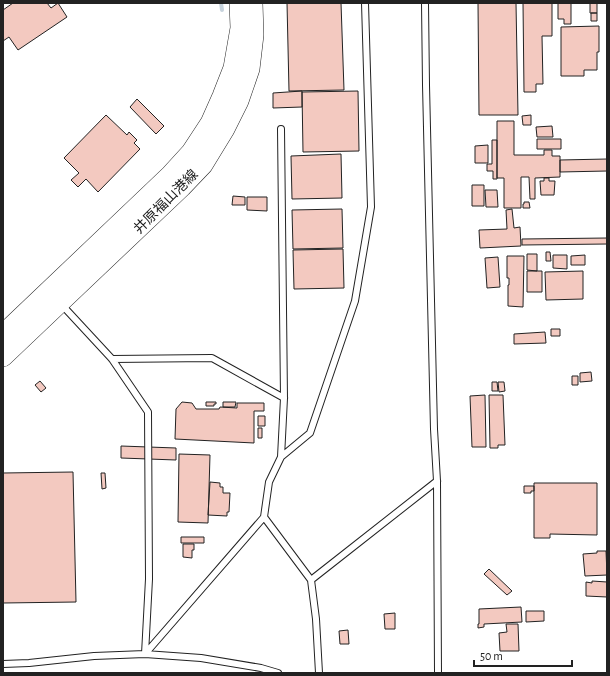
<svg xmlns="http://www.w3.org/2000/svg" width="610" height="676" viewBox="0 0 610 676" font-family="'Alegreya Sans','Noto Sans JP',sans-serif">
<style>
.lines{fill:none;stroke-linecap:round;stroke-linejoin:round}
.stream{stroke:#c7d3dd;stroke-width:4}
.building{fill:#f3c9c0;stroke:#222}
.service-casing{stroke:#222;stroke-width:8}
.primary-casing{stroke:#222;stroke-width:20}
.service{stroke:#fff;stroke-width:6}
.primary{stroke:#fff;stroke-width:19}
.labels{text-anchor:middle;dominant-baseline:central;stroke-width:3;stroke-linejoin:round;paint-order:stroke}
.street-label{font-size:14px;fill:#222;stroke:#fff}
</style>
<rect width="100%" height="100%" fill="#fff"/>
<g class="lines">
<path class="stream" d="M221,3L222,10"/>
</g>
<path class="building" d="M13,3H47L51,8L58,3L67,17L18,50L9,37L3,41V10Z
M287,3H341L344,90L289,91Z
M478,3H516L518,115H479Z
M523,3H552V36H542L543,84H536V92H524Z
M558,3H571V24H564V19H558Z
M590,3H597V13H590Z
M591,13H597V21H591Z
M599,26V52H597V70H584V76H561V27Z
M302,91V107L273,108V93Z
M358,91L359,151L303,152L302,92Z
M137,99L164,126L156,134L130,107Z
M106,115L127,135L129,132L137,140L134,143L140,149L98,192L86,179L78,187L71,180L79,173L64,158Z
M531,115V125H523L522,116Z
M497,121H514V155H544V150H552V156H560V177L535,178V199H530L529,177H521V208H504V178H497Z
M552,126L553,137H537L536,127Z
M537,139H561V149H537Z
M492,140H497V179H493V171H487V164H492Z
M488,145V163H475V146Z
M341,154L342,198L292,199L291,156Z
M607,159V171L560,172V160Z
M544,178H549V181H555L554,195H541L540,181H544Z
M472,185H484V206H472Z
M485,190H497L498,207H486Z
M233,196L245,197V205H232Z
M247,197H267V211L247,210Z
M524,202H529L530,208H523V204H524Z
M342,209L343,248L293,249L292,210Z
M512,209L514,228L520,227L521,246L480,248L479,230L507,229L506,210Z
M607,238V244L522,245V239Z
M343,249L344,288L294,289L293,250Z
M546,252H550L551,261H546Z
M527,254H537V271L527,270Z
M553,255H567V269L553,268Z
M585,255V265H571V256Z
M507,256H524L523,307L508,306V285H509V278H507Z
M498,257L500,287L487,288L485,258Z
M527,271H542V292H527Z
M583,271V299L546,300L545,272Z
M551,329H560V336H551Z
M545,332L546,343L514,344V334Z
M591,372L592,381L580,382V373Z
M572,376H578V385H572Z
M40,381L46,388L41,392L35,385Z
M492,382H497L498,391H492Z
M498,382H504L505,391L499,392Z
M485,395L486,447H472L470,396Z
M489,395H503L505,445H498V448H490Z
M182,402L192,403L196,409H219L220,407L237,408V403H264V411H254V443L175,439L176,409Z
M206,402H216V404H214V406H206Z
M223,402H236L235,407H223Z
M258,416H265V426H258Z
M258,428H262V438H258Z
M121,446L176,448V460L121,458Z
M179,454L210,455L208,523L178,522Z
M73,472L76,602L3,603V473Z
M101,473H105L106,488L102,489Z
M210,482L220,483V487H223V493H230L229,512H227V516L208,515Z
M534,483H597V535L550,534V538H534Z
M524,486H534V491H531V493H524Z
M181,537H204V543H181Z
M183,544H194V550H192V558L183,557Z
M597,551H606L607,575L585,576L583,554L597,553Z
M489,569L512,591L507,595L484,574Z
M592,581L607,582V597L586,596V582L592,583Z
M521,607L522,622L484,624V627L478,628V624H479V609Z
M526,611H544V621L526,622Z
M395,613V629H385L384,614Z
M506,624H518L519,651H500L499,633L507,632Z
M348,630L349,644H340L339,631Z"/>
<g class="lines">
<defs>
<path id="service" d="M425,3L426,85L434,429L437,481L438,673
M62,305L112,359L148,412L149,579L145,654
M112,359L212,358L284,398
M281,457L310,433L355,301L371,207L365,3
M264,517L311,580L316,619L319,673
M311,580L437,481
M145,654L264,517L269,482L281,457L284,398L281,129
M3,664L29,663L94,656L145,654L201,658L261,668L278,673"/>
<path id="primary" d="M3,334L170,175L191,152L210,123L222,96L233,68L240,28L239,3
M3,357L182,187L203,165L225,129L239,101L250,69L254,35L253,3"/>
</defs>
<use href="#service" class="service-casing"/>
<use href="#primary" class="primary-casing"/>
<use href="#service" class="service"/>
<use href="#primary" class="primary"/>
</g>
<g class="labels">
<g class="street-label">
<text transform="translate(166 202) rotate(-45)">井原福山港線</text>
</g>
</g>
<rect width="610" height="676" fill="none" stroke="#222222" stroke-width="8"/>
<path d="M474 660v6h98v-6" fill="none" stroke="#222222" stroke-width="2"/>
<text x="480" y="660" font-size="12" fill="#222222" stroke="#ffffff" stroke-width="3" paint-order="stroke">50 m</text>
</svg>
